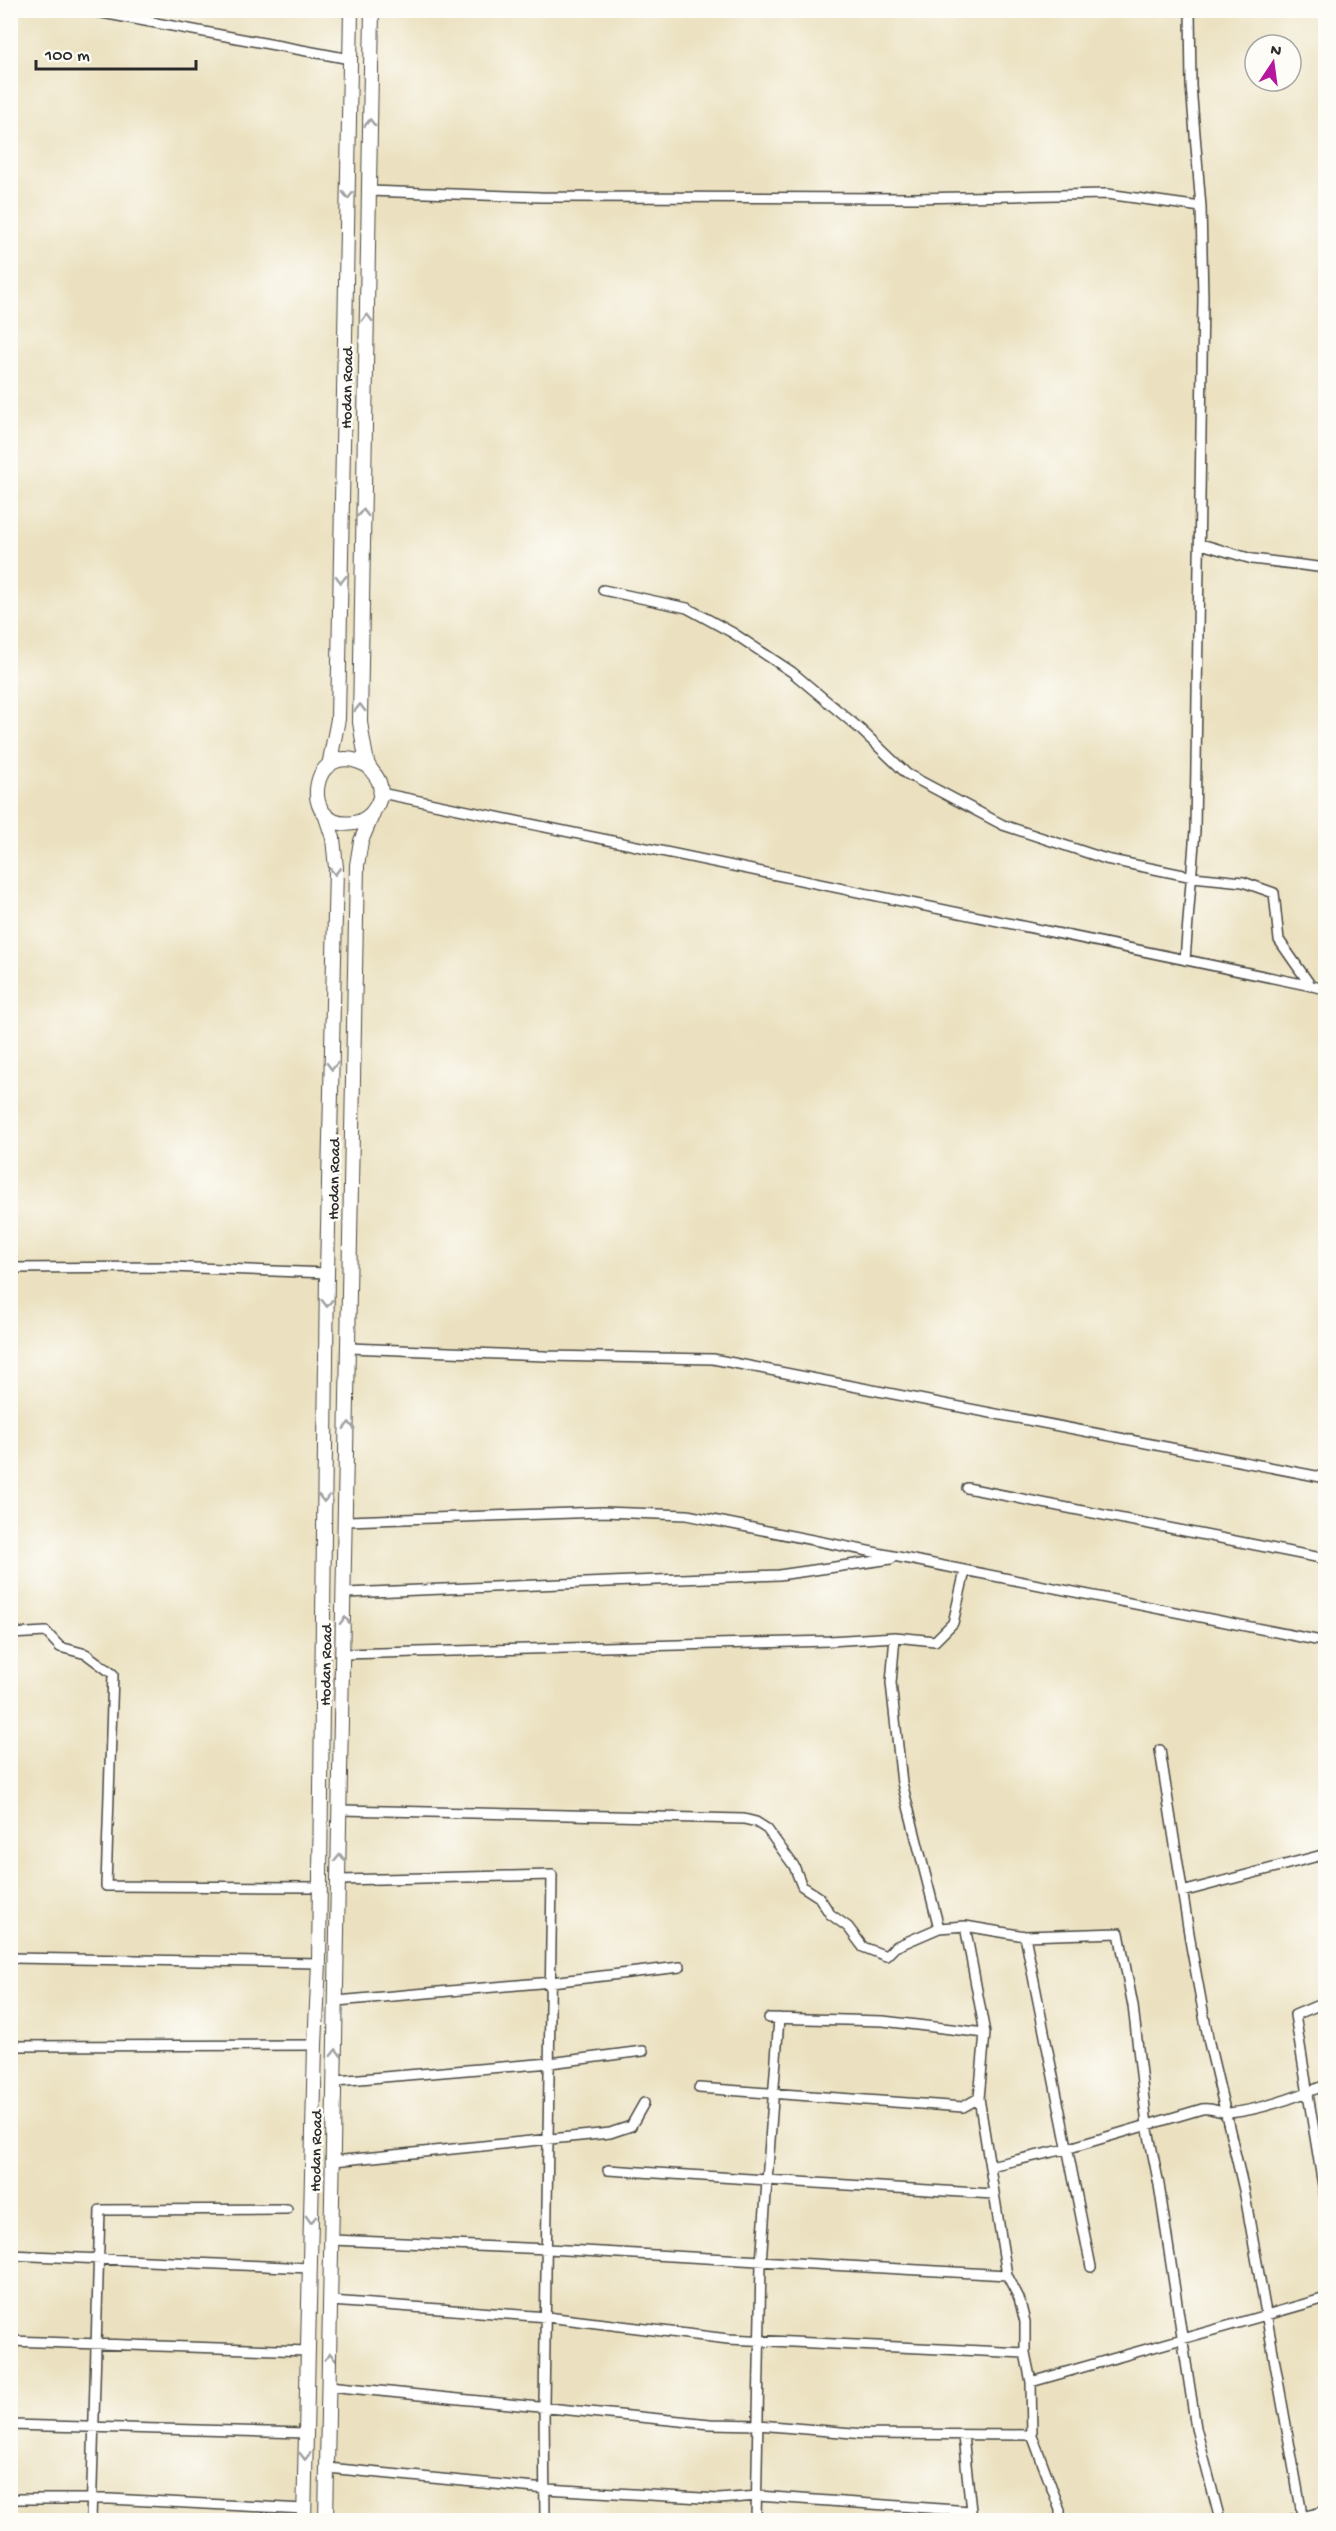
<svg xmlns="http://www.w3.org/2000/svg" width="1336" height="2531" viewBox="0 0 1336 2531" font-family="'Gochi Hand',sans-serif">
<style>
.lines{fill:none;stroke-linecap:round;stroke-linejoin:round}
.minor-casing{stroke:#484641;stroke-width:12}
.secondary-casing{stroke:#484641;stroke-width:16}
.minor{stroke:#fff;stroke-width:9}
.secondary{stroke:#fff;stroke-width:14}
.oneway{stroke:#a0a0a0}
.labels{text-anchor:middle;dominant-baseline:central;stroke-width:5;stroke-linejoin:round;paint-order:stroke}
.street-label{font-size:16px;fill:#2b2b2b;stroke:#fdfcf7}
</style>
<rect width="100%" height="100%" fill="#fdfcf7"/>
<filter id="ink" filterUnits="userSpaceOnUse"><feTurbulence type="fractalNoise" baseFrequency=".0167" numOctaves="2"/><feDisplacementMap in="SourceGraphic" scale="12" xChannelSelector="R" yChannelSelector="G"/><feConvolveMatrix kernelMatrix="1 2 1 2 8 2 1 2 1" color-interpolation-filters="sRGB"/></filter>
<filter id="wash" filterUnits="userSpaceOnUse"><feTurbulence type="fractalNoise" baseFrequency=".008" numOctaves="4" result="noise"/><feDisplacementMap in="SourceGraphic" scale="24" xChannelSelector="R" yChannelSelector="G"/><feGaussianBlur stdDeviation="1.35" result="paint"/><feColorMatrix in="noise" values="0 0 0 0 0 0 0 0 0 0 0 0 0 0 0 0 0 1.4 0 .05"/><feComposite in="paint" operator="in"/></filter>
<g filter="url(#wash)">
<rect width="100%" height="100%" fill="#ebe1c0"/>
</g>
<g filter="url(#ink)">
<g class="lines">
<defs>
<path id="minor" d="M86,10L350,59
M1190,10L1191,86L1201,207
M369,191L540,197L914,198L1107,194L1201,207L1203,298L1195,830L1185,960
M1201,544L1252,559L1326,568
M603,590L687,608L733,633L792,672L860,729L907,774L1003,825L1106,859L1193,877L1243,882L1274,893L1279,940L1311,986
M381,793L1326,989
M10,1268L170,1267L327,1273
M350,1348L545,1356L713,1359L1326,1478
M967,1488L1326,1559
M347,1521L602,1512L687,1515L1326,1642
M346,1593L779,1575L891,1559
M10,1634L46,1632L60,1647L86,1654L113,1674L106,1886L320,1887
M895,1637L891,1683L902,1783L939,1928
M344,1654L829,1641L895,1637L935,1641L953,1623L965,1571
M1160,1750L1191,1946L1209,2043L1244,2190L1303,2520
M341,1810L744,1819L756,1822L767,1829L794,1866L802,1886L819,1897L830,1914L848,1927L863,1947L886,1956L895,1947L939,1928L965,1926L1025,1936L1119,1933L1133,2006L1147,2125L1159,2185L1196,2428L1220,2520
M340,1880L552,1875L544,2406L545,2520
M1182,1892L1326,1854
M965,1926L985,2033L979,2098L1007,2275L1019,2298L1025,2322V2353L1031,2382L1032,2435L1060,2510V2520
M1025,1936L1091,2267
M10,1958L319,1963
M337,2001L551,1982L680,1967
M1326,2002L1295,2015L1326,2204
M769,2018L883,2021L985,2033
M10,2046L315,2045
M336,2081L550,2063L643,2051
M699,2088L963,2107L979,2098
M334,2161L610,2133L631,2126L644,2103
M990,2166L1066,2149L1202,2109C1213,2107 1219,2113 1229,2113C1261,2110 1295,2097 1326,2085
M608,2170L993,2194
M332,2240L548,2249L1007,2275
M10,2255L310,2268
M331,2301L547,2317L728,2339L1025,2353
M10,2341L308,2351
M1031,2382L1326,2298
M329,2386L710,2424L759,2425L864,2434L1032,2435
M10,2425L306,2433
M963,2436L972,2520
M328,2468L546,2489L719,2499L758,2496L970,2511
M10,2499H110L304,2509
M91,2520L100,2210L287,2209
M756,2520L761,2263L779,2018
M1289,2520L1326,2511"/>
<path id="secondary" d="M329,766L338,719L351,10
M368,766C309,733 297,832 354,823C372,820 385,799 379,782C376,774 369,770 367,762C364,749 362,735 360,722L372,10
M304,2520L315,2045L319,1963L327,1273L336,868L333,838L325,814
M326,2520L357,865L361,841L373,813"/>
</defs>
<use href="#minor" class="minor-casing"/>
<use href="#secondary" class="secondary-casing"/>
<use href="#minor" class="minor"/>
<use href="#secondary" class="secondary"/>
</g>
<defs><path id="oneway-chevron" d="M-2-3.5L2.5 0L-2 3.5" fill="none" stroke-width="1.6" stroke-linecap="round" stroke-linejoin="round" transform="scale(1.5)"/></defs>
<g class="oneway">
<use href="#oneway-chevron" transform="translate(370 123) rotate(-89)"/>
<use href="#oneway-chevron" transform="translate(348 195) rotate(91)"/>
<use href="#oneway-chevron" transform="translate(367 318) rotate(-89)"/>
<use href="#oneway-chevron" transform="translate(363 513) rotate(-89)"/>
<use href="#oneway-chevron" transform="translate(341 579) rotate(91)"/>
<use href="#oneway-chevron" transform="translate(360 708) rotate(-89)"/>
<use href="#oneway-chevron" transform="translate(335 871) rotate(89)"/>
<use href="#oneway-chevron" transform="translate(332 1066) rotate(91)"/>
<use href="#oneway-chevron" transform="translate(327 1303) rotate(91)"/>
<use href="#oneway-chevron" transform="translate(349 1426) rotate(-89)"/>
<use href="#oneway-chevron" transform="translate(324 1498) rotate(91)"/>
<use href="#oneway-chevron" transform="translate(345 1621) rotate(-89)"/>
<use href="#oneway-chevron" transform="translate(340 1858) rotate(-89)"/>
<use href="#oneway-chevron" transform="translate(336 2053) rotate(-89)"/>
<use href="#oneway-chevron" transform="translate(311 2219) rotate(92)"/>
<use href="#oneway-chevron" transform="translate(330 2357) rotate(-89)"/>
<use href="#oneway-chevron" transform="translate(305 2456) rotate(91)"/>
</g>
</g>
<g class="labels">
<g class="street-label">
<text transform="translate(349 388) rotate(-89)">Hodan Road</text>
<text transform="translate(336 1179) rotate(-89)">Hodan Road</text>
<text transform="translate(328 1665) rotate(-89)">Hodan Road</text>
<text transform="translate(318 2151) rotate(-89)">Hodan Road</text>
</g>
</g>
<rect width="1336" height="2531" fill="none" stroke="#fdfcf7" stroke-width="36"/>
<g transform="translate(1273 63) rotate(13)"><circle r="28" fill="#fdfcf7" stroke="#a9a8a5" stroke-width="1.5"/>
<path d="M0-4.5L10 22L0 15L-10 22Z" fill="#b5179e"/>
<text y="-9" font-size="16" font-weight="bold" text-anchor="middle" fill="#2b2b2b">N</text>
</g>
<path d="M36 60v9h160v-9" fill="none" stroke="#2b2b2b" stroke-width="3"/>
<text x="45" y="60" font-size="18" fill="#2b2b2b" stroke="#fdfcf7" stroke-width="4.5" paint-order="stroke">100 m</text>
</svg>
